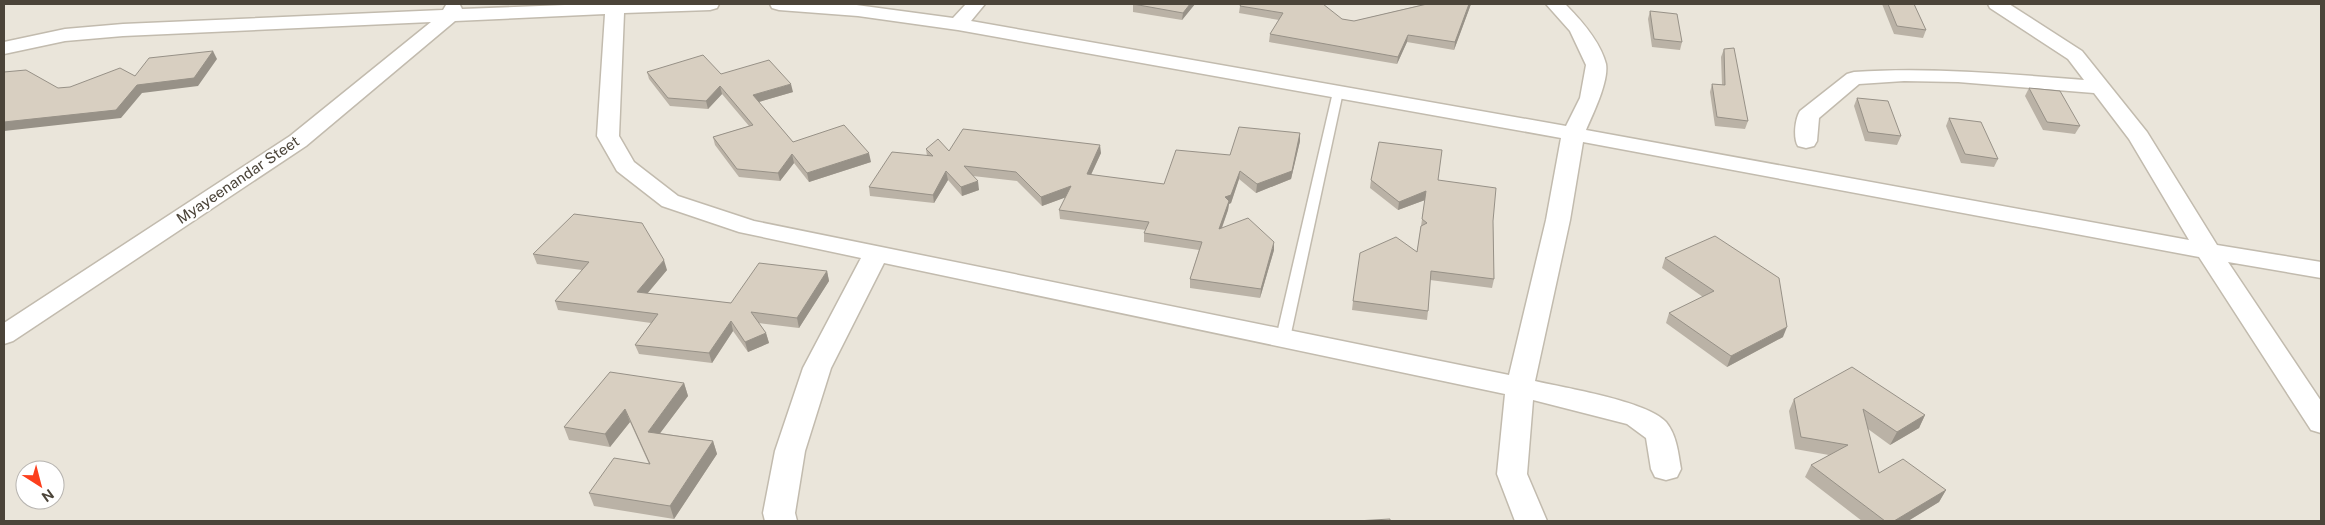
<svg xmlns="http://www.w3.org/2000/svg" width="2325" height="525" font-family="'Public Sans',sans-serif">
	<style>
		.residential { fill: #eae5da; fill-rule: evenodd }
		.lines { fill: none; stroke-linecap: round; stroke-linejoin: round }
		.lane-casing { stroke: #c2bbae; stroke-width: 3 }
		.street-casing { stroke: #c2bbae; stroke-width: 3 }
		.lane { fill: #fff; fill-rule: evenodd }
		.street { fill: #fff; fill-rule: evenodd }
		.wall { fill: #bab2a6 }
		.shaded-wall { fill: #979187 }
		.building { fill: #d8cfc1; stroke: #979187 }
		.labels { text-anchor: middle; stroke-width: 4; stroke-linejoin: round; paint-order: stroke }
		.street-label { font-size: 15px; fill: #4b4439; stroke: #fff }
	</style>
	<rect width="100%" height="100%" fill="#f6f3ec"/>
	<path class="residential" d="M4 4H2321V521H4ZM25 470H55V500H25Z"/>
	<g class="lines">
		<defs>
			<path id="lane" d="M1338 89 1343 92 1290 338 1283 342 1276 338 1333 92Z"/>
			<path id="street" d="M452 4 460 5 462 9 590 4H719L717 8 710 10 624 13 619 136 634 162 678 196 754 221 1509 375 1546 220 1561 138 958 30 858 16 779 10 772 8 770 4H849L953 18 966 4H985L971 21 1566 126 1580 98 1586 65 1570 31 1546 4H1565C1581 20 1600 41 1606 64 1609 81 1593 114 1586 130L2189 240 2129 139 2094 93 1958 82 1904 81 1859 84 1819 118 1817 141 1814 146 1806 148 1798 146C1793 138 1795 119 1800 111L1847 74 1854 72C1931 67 2007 74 2084 80L2068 59 1990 8 1988 4H2009L2082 51 2147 132 2217 245 2321 262V278L2228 262 2321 401V433L2311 430 2199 257 1583 142 1570 220 1535 381C1565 388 1647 401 1666 422 1677 436 1678 452 1681 469L1677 477 1666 480 1655 477 1651 469 1646 438 1627 424 1533 400 1527 474 1547 521H1515L1497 474 1505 394 884 263 831 368 805 451 795 513 797 521H765L763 513 775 451 803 368 861 258 739 232 662 206 617 171 597 136 605 14 455 21 306 146 13 341 4 344V323L290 136 431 22 123 36 65 41 4 54V42L65 29 123 24 443 10 446 5Z"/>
		</defs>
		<use href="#lane" class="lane-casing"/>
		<use href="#street" class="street-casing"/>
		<use href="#lane" class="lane"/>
		<use href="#street" class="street"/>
	</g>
	<path class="wall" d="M1133 4H1195L1182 20 1133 12Z
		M1419 4H1471L1454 50 1407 42 1397 64 1269 42 1270 34 1279 20 1239 13 1240 6 1354 21 1421 5Z
		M1882 4H1914L1926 30 1923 38 1894 34Z
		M1650 11 1682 42 1680 50 1652 47 1648 19Z
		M1724 49 1748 121 1745 129 1715 126 1710 92 1712 84 1722 85 1721 57Z
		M647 72 721 74 793 92 759 102 793 142 871 162 809 182 794 163 780 181 739 177 715 145 713 137 749 126 722 94 708 109 670 106 649 79Z
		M2029 88 2080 126 2075 134 2043 130 2025 96Z
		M1857 98 1901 136 1897 145 1865 141 1854 106Z
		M1949 118 1998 159 1994 167 1961 163 1946 126Z
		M1300 133V141L1291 179 1256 193 1239 179 1231 203 1229 204 1228 210 1222 228 1274 250 1260 298 1190 288V279L1199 250 1144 242V233L1146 230 1060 219 1059 210 1066 197 1042 206 1017 181 973 176 979 190 962 196 948 180 934 203 870 196 869 187 927 156 926 149 949 151 1101 153 1091 175 1164 184 1230 155Z
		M1371 180H1438L1493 221 1494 279 1492 288 1430 280 1428 311 1427 320 1352 310 1353 301 1417 252 1425 200 1398 210 1370 188Z
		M533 254 667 270 647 294 731 303 827 271 829 281 799 328 759 323 766 333 769 343 748 352 733 331 712 363 639 354 635 345 651 323 558 310 555 301 582 270 537 264Z
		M1665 258 1783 337 1727 367 1666 323 1669 313 1703 297 1662 268Z
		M684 383 688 396 660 433 713 441 717 454 674 519 594 506 589 493 649 464 630 422 610 447 569 440 564 427Z
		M1794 399 1925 415 1919 428 1890 445 1868 429 1879 473 1946 490 1939 502 1908 521H1862L1805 477 1811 465 1829 455 1795 449 1789 411Z"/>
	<path class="shaded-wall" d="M1190 4H1195L1182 20 1183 13Z
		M1469 4H1471L1454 50 1455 42Z
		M1408 35 1407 42 1397 64 1398 57Z
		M213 51 217 59 198 86 142 93 121 118 4 131V122L137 85Z
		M791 84 793 92 755 103 753 95Z
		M720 86 722 94 708 109 706 101Z
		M1300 133V141L1291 179 1256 193 1257 184Z
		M1100 145 1101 153 1087 183V174Z
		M869 153 871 162 809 182 807 173Z
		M792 154 794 163 780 181 778 173Z
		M946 171 948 180 934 203 933 195Z
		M1240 171 1239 179 1231 203 1229 204 1228 210 1218 238 1219 229 1225 197Z
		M978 181 979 190 962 196 961 187Z
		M1071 186 1072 195 1042 206 1041 197Z
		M1426 191 1425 200 1398 210 1399 202Z
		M1274 242V250L1260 298 1261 289Z
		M664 260 667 270 640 302 637 292Z
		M827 271 829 281 799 328 797 318Z
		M731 321 733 331 712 363 709 353Z
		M1787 327 1783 337 1727 367 1731 356Z
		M766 333 769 343 748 352 745 342Z
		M684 383 688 396 652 444 648 432Z
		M625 409 630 422 610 447 605 434Z
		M1925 415 1919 428 1890 445 1897 432Z
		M713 441 717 454 674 519 670 506Z
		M1946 490 1939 502 1908 521H1894Z"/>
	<path class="building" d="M1133 4H1190L1183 13Z
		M1241 4H1323L1342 19 1354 21 1427 4H1469L1455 42 1408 35 1398 57 1270 34 1283 13 1240 6Z
		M1888 4H1914L1926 30 1897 26Z
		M1650 11 1677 14 1682 42 1654 39Z
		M1734 48 1748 121 1717 117 1712 84 1725 85 1724 49Z
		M213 51 194 78 137 85 116 110 4 122V72L26 70 58 88 70 87 120 68 135 76 149 58Z
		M703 55 721 74 769 60 791 84 753 95 793 142 844 125 869 153 807 173 792 154 778 173 737 169 713 137 753 125 720 86 706 101 668 98 647 72Z
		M2029 88 2060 91 2080 126 2047 122Z
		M1857 98 1888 101 1901 136 1868 132Z
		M1949 118 1981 122 1998 159 1965 154Z
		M1239 127 1300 133 1292 171 1257 184 1240 171 1231 195 1225 197 1229 201 1219 229 1248 218 1274 242 1261 289 1190 279 1202 242 1144 233 1149 222 1059 210 1071 186 1041 197 1016 172 964 166 978 181 961 187 946 171 933 195 869 187 892 152 933 156 926 149 938 139 949 151 963 129 1100 145 1087 174 1164 184 1176 150 1230 155Z
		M1379 142 1442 150 1438 180 1496 188 1493 221 1494 279 1431 271 1428 311 1353 301 1360 253 1396 237 1417 252 1421 226 1427 223 1422 219 1426 191 1399 202 1371 180Z
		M574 214 642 223 664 260 637 292 731 303 759 263 827 271 797 318 751 312 766 333 745 342 731 321 709 353 635 345 658 314 555 301 589 262 533 254Z
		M1715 236 1779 278 1787 327 1731 356 1669 313 1714 291 1665 258Z
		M1852 367 1925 415 1897 432 1863 409 1879 473 1903 459 1946 490 1894 521H1885L1811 465 1848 445 1801 437 1794 399Z
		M610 372 684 383 648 432 713 441 670 506 589 493 614 458 650 464 625 409 605 434 564 427Z
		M1390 519V521H1356Z"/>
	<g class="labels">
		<g class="street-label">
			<text transform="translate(238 180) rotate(-34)" y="5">Myayeenandar Steet</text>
		</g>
	</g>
	<rect width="2325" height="525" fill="none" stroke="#4b4439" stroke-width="10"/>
	<g transform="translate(40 485) rotate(144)"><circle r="24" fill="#ffffff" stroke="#b7b4b0"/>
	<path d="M0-4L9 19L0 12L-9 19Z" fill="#fc3f1d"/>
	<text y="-8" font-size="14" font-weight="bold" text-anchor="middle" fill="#4b4439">N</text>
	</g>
</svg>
